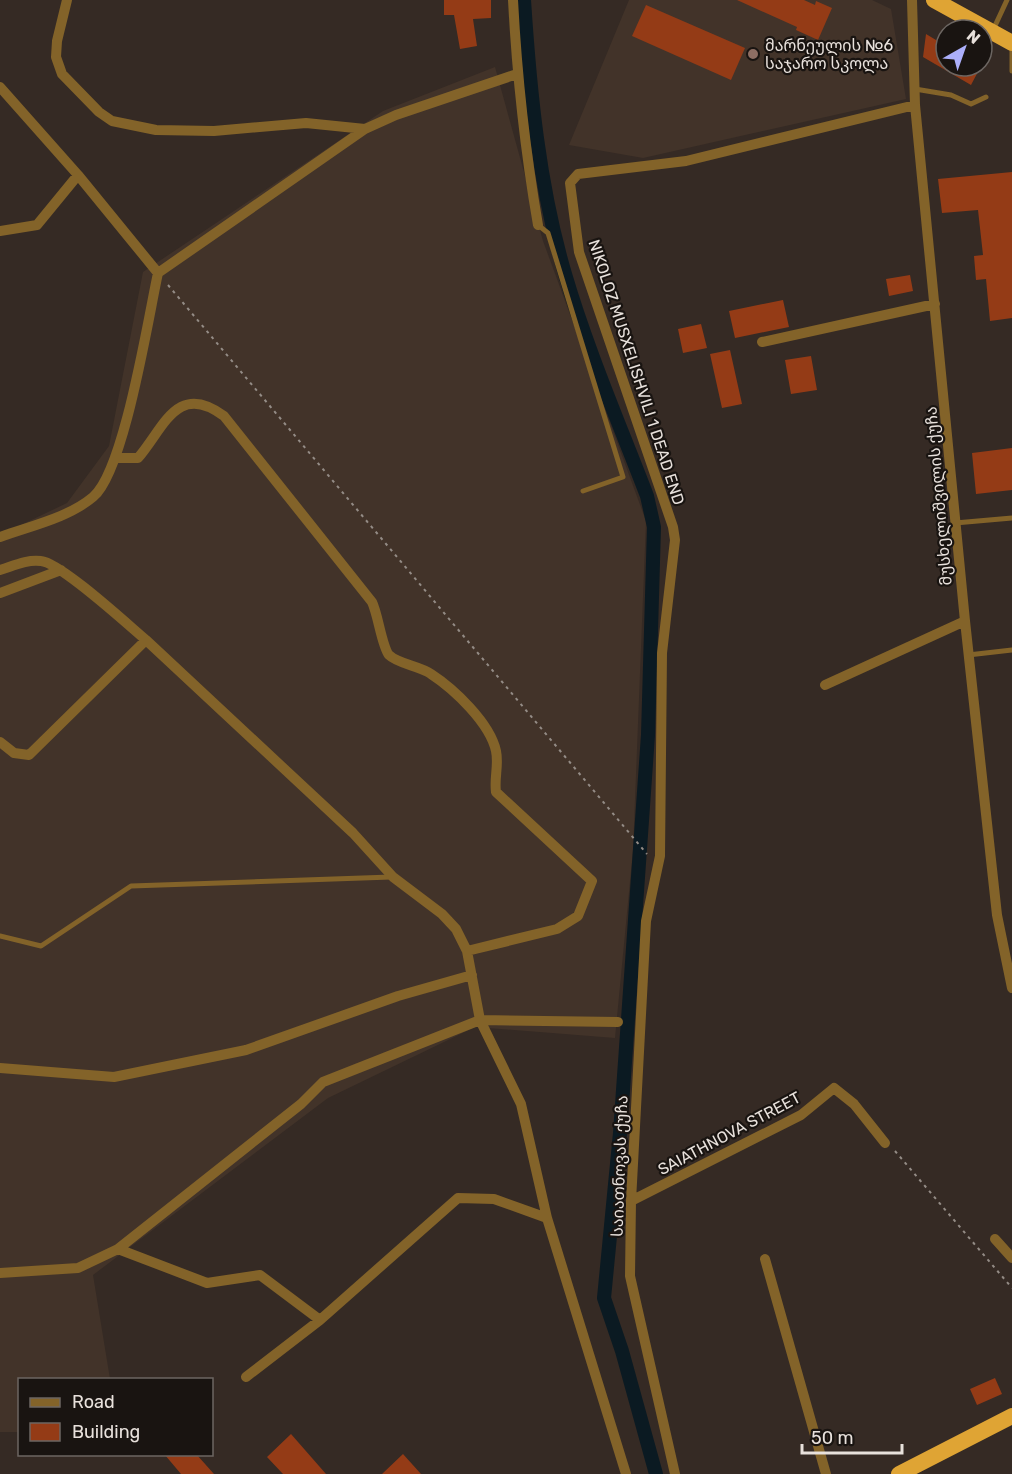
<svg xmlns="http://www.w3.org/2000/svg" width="1012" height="1474" font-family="Rubik,'Noto Sans Georgian',sans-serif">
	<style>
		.built { fill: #423329 }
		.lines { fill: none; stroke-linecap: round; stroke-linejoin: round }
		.canal { stroke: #0b1a22; stroke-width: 14 }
		.building { fill: #943b16 }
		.path { stroke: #948c86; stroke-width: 2; stroke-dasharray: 3 4.5; stroke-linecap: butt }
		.service { stroke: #836329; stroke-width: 5 }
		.minor { stroke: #836329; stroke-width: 10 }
		.trunk { stroke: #dfa434; stroke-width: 16 }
		.education-dot { fill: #8d6e63; stroke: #191411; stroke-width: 2 }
		.labels { text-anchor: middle; stroke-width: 4.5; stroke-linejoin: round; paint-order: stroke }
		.poi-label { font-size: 16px; fill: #e8e1dc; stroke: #191411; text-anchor: start }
		.street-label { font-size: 16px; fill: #e8e1dc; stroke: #191411 }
	</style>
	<rect width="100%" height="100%" fill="#352a24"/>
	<path class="built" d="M629 0H872L891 9 906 99 643 158 569 145Z
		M495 67 543 241 646 521 633 850 615 1038 475 1027 328 1098 93 1275 110 1379 20 1380 19 1432H0V535L67 503 109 446 143 272 383 111Z"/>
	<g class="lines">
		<path class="canal" d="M524 0C530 92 539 186 565 274 587 349 619 423 647 496L654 527 648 735 620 1133 604 1298 622 1351 656 1474"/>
	</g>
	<path class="building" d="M444 0H491V18L473 19 477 46 460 49 454 15H444Z
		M737 0H804L815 5 816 1 832 8 818 40 796 30 797 27Z
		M646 5 745 48 731 80 632 36Z
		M926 34 946 46V66H981L971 85 923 57Z
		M1012 172V318L990 321 986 279 976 280 974 256 983 255 978 210 942 213 938 179Z
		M910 275 913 291 889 296 886 279Z
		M783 300 789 327 735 338 729 311Z
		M701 324 707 348 683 353 678 329Z
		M730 350 742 404 722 408 710 354Z
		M811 356 817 390 791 394 785 360Z
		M1012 448V490L976 494 972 453Z
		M995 1378 1002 1394 977 1405 970 1389Z
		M291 1434 326 1474H283L267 1457Z
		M403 1454 421 1474H382Z
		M165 1455H197L214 1474H181Z"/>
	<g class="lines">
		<path class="path" d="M168 285 647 854
			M895 1151 1012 1288"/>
		<path class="service" d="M994 28 1007 0
			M1012 44V71
			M915 89 951 95 971 104 986 97
			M538 225 548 233 623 477 583 491
			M955 523 1012 518
			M968 655 1012 650
			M0 936 41 946 131 886 391 877"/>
		<path class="minor" d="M67 0 57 41 56 57 62 74 99 112 112 121 156 130 214 131 306 123 365 129
			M513 0C517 76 525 150 538 225
			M912 0 915 105 965 621 997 915 1012 988
			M0 87 78 175 158 273
			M0 231 37 225 78 175
			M762 342 935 304
			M117 458H138C164 428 177 381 224 416L372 602C378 614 382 647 389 655 398 664 420 666 431 674 454 689 490 723 496 751 499 765 494 778 496 792L592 881 578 916 557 929 467 951
			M0 537C30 526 68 518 93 497 124 472 148 319 158 273L365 129 396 115 517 74
			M0 570C13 566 27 559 41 561 61 563 127 624 146 640
			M0 593 61 570
			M825 685 965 621
			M0 742 14 753 29 755 146 640 353 833 393 877 442 914 456 929 467 951 480 1020 521 1104 547 1218 626 1474
			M0 1068 114 1077 246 1050 398 996 472 975
			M631 1201 801 1115 834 1088 854 1104 885 1143
			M995 1239 1012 1258
			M118 1249 207 1283 260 1275 320 1320
			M765 1259 826 1474
			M0 1273 78 1268 118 1249 301 1104 323 1082 480 1020 618 1022
			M246 1377 320 1320 458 1198 494 1199 547 1218
			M675 1474 630 1276 631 1201 646 921 660 856 662 653 675 540 673 527 579 252 570 183 578 174 686 161 915 105"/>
		<path class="trunk" d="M934 0 1012 43
			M899 1474 1012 1416"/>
	</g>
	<circle class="education-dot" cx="753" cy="54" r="6"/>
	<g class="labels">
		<g class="poi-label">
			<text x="765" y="51">მარნეულის №6<tspan x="765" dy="18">საჯარო სკოლა</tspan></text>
		</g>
		<g class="street-label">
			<text transform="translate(637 372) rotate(72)" y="6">NIKOLOZ MUSXELISHVILI 1 DEAD END</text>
			<text transform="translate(938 496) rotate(-95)" y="6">მუსხელიშვილის ქუჩა</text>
			<text transform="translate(729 1133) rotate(-28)" y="6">SAIATHNOVA STREET</text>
			<text transform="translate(619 1166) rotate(-88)" y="6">საიათნოვას ქუჩა</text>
		</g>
	</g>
	<rect x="18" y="1378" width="195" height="78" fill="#191411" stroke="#6c6662" stroke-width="1.5"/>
	<rect x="30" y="1398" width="30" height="9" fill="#836329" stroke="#6c6662" stroke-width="1.5"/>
	<text x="72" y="1408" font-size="18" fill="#e8e1dc">Road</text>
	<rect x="30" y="1423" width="30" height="18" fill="#943b16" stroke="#6c6662" stroke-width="1.5"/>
	<text x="72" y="1438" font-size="18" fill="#e8e1dc">Building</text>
	<g transform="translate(964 48) rotate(40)"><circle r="28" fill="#191411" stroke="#6c6662" stroke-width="1.5"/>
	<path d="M0-4.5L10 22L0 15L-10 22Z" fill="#acaffb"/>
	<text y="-9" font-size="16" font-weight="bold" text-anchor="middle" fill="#e8e1dc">N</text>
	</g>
	<path d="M802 1444v9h100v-9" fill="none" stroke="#e8e1dc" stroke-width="3"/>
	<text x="811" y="1444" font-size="18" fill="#e8e1dc" stroke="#191411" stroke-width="4.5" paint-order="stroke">50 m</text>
</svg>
